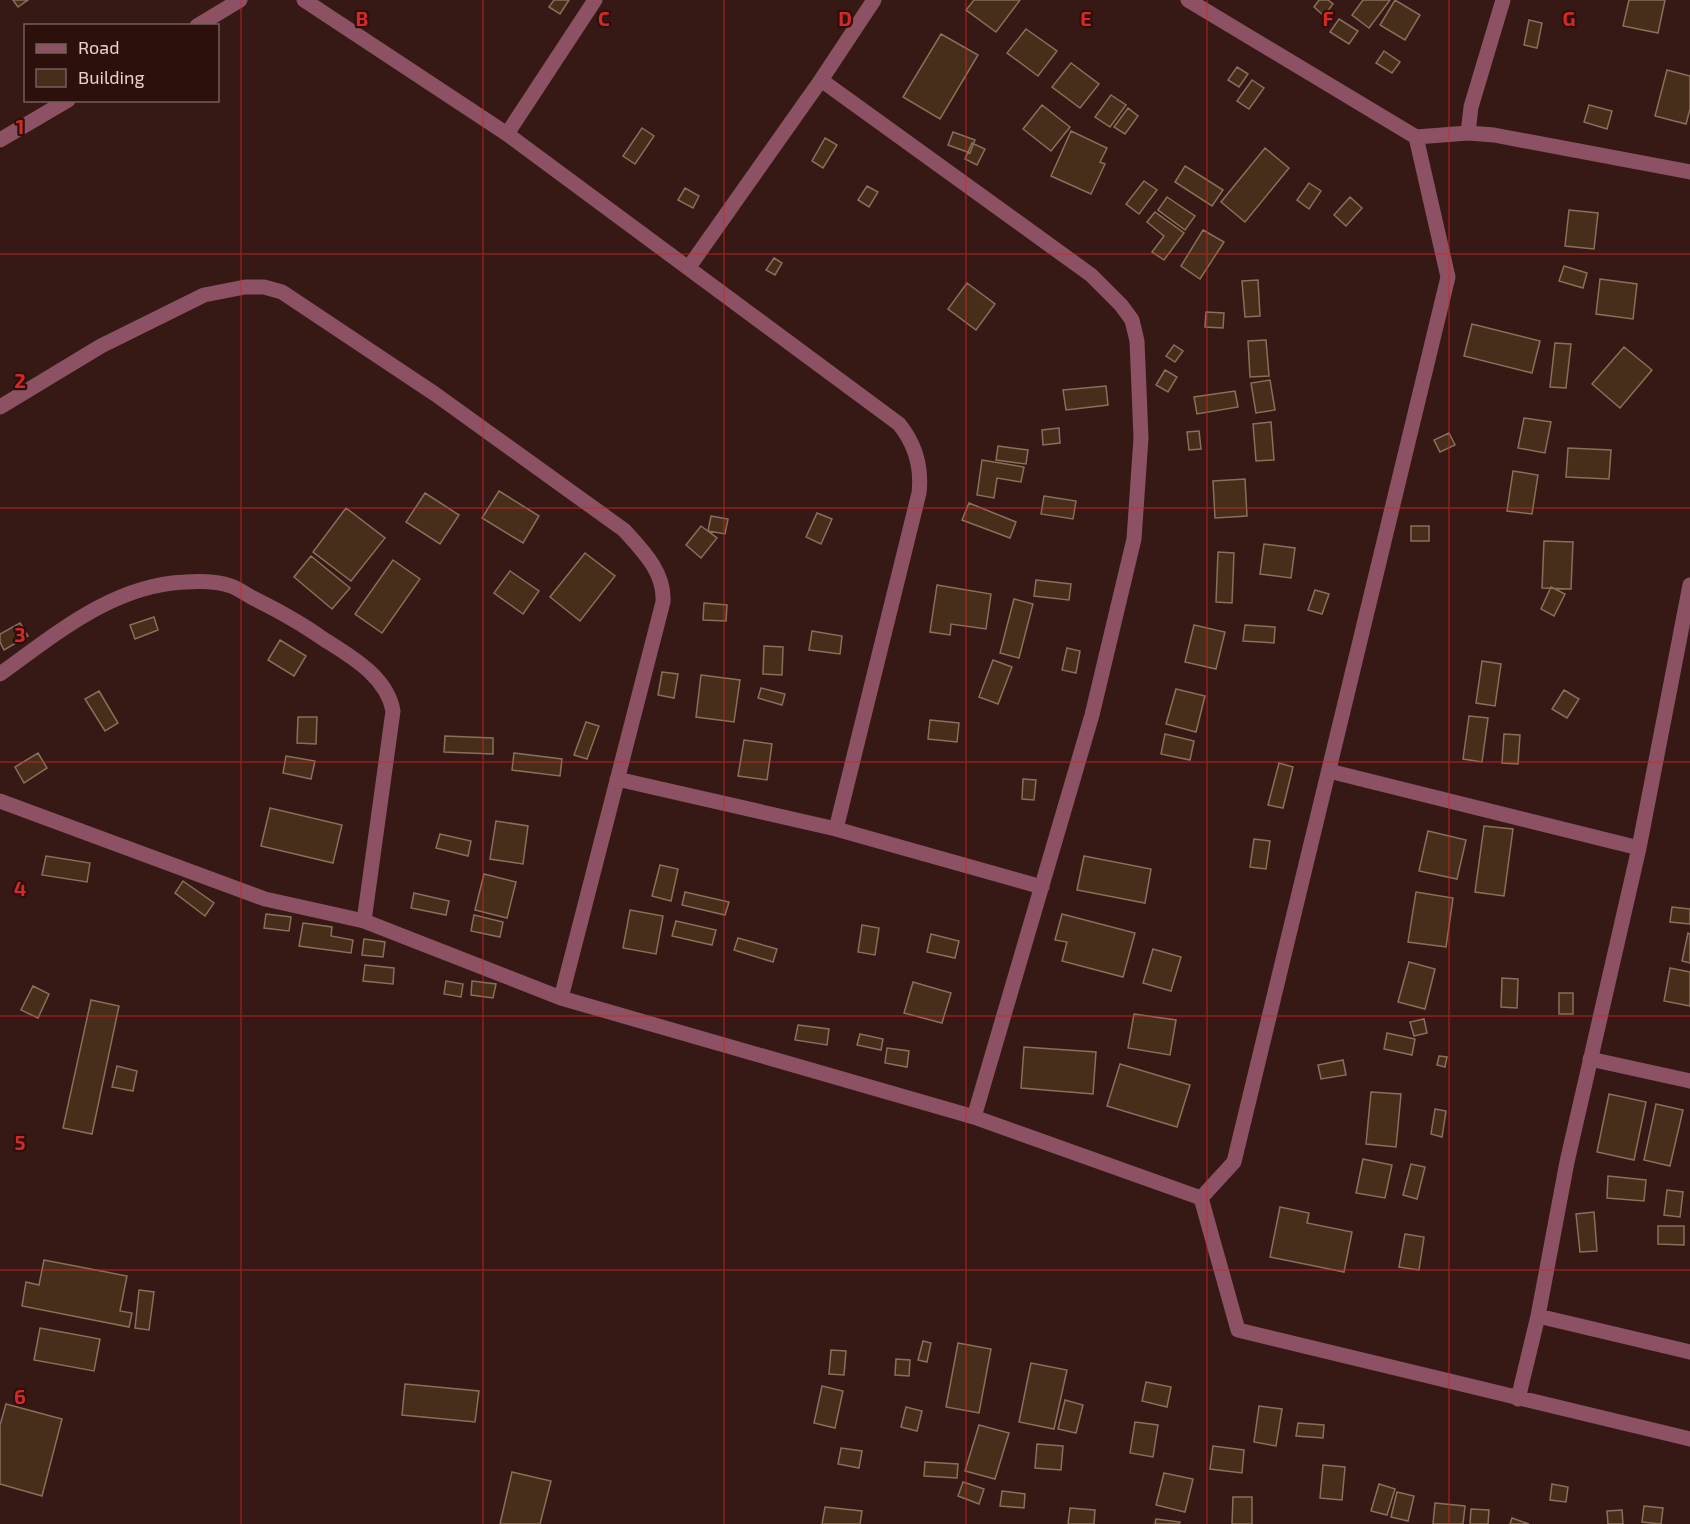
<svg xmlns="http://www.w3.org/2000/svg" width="1690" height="1524" font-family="'Exo 2',sans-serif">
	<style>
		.building { fill: #472e1b; stroke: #8b6e5a; stroke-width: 1.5 }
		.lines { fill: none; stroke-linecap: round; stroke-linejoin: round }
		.minor { stroke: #8c5162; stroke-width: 15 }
		.grid { fill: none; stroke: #d62828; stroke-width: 1.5; stroke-opacity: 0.55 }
		.grid-label { font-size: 20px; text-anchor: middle; font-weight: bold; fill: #d62828; stroke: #2c100c; stroke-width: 4.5; stroke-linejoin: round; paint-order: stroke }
	</style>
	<rect width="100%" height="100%" fill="#361915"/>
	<path class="building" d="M13 0H28L18 7Z
		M554 0H569L560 14 549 7Z
		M974 0H1020L996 32 966 10Z
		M1319 0H1328L1333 4 1324 16 1314 7Z
		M1363 0H1390L1369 28 1352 15Z
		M1395 0 1420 15 1405 40 1380 25Z
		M1629 0H1665L1658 33 1623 26Z
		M1339 19 1358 31 1349 44 1330 32Z
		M1529 20 1542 23 1537 48 1524 45Z
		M1026 29 1057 51 1038 76 1007 53Z
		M941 34 978 55 940 119 903 97Z
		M1384 51 1400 62 1392 73 1376 63Z
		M1071 63 1099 84 1080 108 1052 87Z
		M1237 67 1248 74 1239 87 1228 80Z
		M1667 70 1690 76V109L1686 124 1655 116Z
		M1252 80 1264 88 1249 109 1237 101Z
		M1111 95 1126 105 1110 127 1095 117Z
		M1042 105 1070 127 1051 151 1023 129Z
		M1589 105 1612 111 1607 129 1584 122Z
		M1128 108 1138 116 1125 134 1114 127Z
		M642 128 654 136 635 164 623 156Z
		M1071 131 1107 148 1100 162 1105 164 1091 194 1051 176Z
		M953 132 975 140 970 153 948 145Z
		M825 138 837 145 823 168 812 161Z
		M972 143 985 149 977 165 965 159Z
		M1265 148 1289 168 1245 222 1221 202Z
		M1185 166 1223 190 1212 206 1175 182Z
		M1144 181 1157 190 1139 214 1126 204Z
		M1309 183 1321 191 1309 209 1297 200Z
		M867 186 878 192 869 207 858 200Z
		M685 188 699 196 693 208 678 200Z
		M1167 197 1195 216 1185 230 1158 210Z
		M1350 197 1362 208 1346 226 1334 215Z
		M1569 210 1598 213 1594 249 1565 246Z
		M1155 212 1184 233 1164 260 1152 252 1164 236 1147 222Z
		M1203 230 1224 242 1200 279 1181 266Z
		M774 258 782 263 775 275 766 270Z
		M1564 266 1587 273 1583 288 1559 281Z
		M1600 279 1637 284 1633 319 1596 314Z
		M1258 280 1260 316 1245 317 1242 281Z
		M967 283 995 304 976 330 948 309Z
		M1206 312 1224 313 1223 328 1205 327Z
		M1472 324 1540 341 1532 373 1464 356Z
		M1266 340 1269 376 1250 377 1248 341Z
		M1555 343 1571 344 1566 388 1550 387Z
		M1174 345 1183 351 1175 362 1166 356Z
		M1624 347 1652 370 1620 408 1592 384Z
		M1165 370 1177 377 1168 392 1156 385Z
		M1270 380 1275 410 1256 413 1251 383Z
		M1106 386 1108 405 1066 410 1063 390Z
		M1235 391 1238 407 1197 414 1194 397Z
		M1524 418 1551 422 1545 453 1518 448Z
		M1271 422 1274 460 1256 461 1253 424Z
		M1059 428 1060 443 1043 445 1042 430Z
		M1199 431 1201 449 1189 450 1187 432Z
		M1449 433 1455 445 1440 452 1434 440Z
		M998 446 1028 450 1026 464 996 460Z
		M1568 448 1611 450 1609 479 1566 477Z
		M982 460 1024 467 1021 482 997 478 994 498 977 495Z
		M1513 471 1538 475 1532 514 1507 511Z
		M1245 479 1247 516 1215 518 1213 481Z
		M499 491 539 516 523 543 482 518Z
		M425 493 459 515 440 544 406 522Z
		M1044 496 1076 501 1073 519 1041 514Z
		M969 503 1016 522 1010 538 962 520Z
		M346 508 385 538 351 581 313 552Z
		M817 513 832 519 821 544 806 537Z
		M711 516 728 519 725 534 708 531Z
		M701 526 717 538 701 558 686 545Z
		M1411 526H1429V541H1411Z
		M1544 541 1573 542 1571 589 1542 588Z
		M1264 544 1295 548 1291 578 1260 574Z
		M1218 552 1234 553 1232 603 1216 602Z
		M585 553 615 576 580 621 550 597Z
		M311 556 350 588 332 609 294 577Z
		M393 560 420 579 382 633 355 614Z
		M510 571 539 591 523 614 494 593Z
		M1036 580 1071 584 1069 600 1034 596Z
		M937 585 991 594 986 629 951 624 950 635 930 632Z
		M1551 587 1565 594 1554 616 1541 609Z
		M1315 590 1329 594 1322 614 1308 610Z
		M1014 599 1033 604 1019 658 1000 653Z
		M704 603 727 605 726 621 703 620Z
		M154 617 158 630 135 639 130 625Z
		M20 623 28 636 4 650 0 642V634Z
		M1194 625 1225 632 1216 669 1185 662Z
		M1245 625 1275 627 1274 643 1243 641Z
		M812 631 842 636 840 654 809 650Z
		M280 640 306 656 294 676 268 660Z
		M764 646 783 647 782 675 763 674Z
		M1067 648 1080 651 1076 673 1062 670Z
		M993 660 1012 667 998 704 979 697Z
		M1482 661 1501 664 1495 706 1476 703Z
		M662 672 678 674 674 698 658 695Z
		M701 675 740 680 734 722 696 717Z
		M761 688 785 694 782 705 758 698Z
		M1176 689 1205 696 1196 732 1166 724Z
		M1564 690 1579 699 1567 718 1552 709Z
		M99 691 118 723 105 731 85 699Z
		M1469 716 1488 718 1482 762 1463 759Z
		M298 717H317L316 744 297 743Z
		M930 720 959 723 957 742 928 739Z
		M586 722 599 726 587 759 574 755Z
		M1165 734 1194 741 1190 760 1161 754Z
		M1504 734 1520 735 1518 764 1502 763Z
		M445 736 493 738V754L444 752Z
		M744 740 772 744 767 780 738 776Z
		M38 753 47 768 24 783 15 767Z
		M514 753 562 759 560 776 512 770Z
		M286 756 315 761 311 779 283 773Z
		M1279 763 1293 767 1283 808 1268 805Z
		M1023 779 1036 780 1034 800 1022 799Z
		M270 808 342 825 333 863 261 846Z
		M496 821 528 826 523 864 490 859Z
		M1484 826 1513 829 1504 896 1475 892Z
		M1428 831 1466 840 1457 879 1419 871Z
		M440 834 471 841 468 856 436 848Z
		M1254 839 1270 841 1266 869 1250 867Z
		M46 856 90 863 87 882 42 875Z
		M1084 856 1151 869 1145 903 1077 890Z
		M660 865 678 869 671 901 652 896Z
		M484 874 516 882 507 918 475 910Z
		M183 881 214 903 205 916 175 893Z
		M685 892 729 902 725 915 682 905Z
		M1416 892 1453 898 1446 947 1408 942Z
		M414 893 449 901 446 915 411 908Z
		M1672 907 1690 909V924L1670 922Z
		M630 910 663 916 656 954 623 948Z
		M266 914 291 917 289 931 264 928Z
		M1062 914 1135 933 1123 977 1062 961 1067 942 1055 940Z
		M474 915 503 922 500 937 471 931Z
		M676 921 716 930 712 945 672 936Z
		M303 923 332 927 331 936 353 940 351 953 299 946Z
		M862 925 879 928 875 955 858 952Z
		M1688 933 1690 934V963L1682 961Z
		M931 934 959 941 955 958 927 952Z
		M738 938 777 949 773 962 734 950Z
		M364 939 385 942 383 957 362 955Z
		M1153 949 1181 957 1171 991 1143 983Z
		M1409 962 1435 969 1425 1009 1398 1002Z
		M365 965 394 968 393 984 363 981Z
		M1670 968 1690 972V1006L1664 1001Z
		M1502 978 1518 979 1517 1008 1501 1007Z
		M446 981 463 984 461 997 444 994Z
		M472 981 496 984 493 998 471 995Z
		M913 982 951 993 942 1023 904 1013Z
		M33 986 49 994 38 1018 21 1010Z
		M1559 993H1573V1014H1559Z
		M91 1000 119 1006 92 1134 63 1128Z
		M1134 1014 1176 1020 1170 1055 1128 1048Z
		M1424 1019 1427 1033 1414 1036 1410 1022Z
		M798 1025 829 1029 827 1045 795 1040Z
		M1387 1033 1415 1039 1412 1055 1384 1049Z
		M860 1034 883 1039 881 1050 857 1045Z
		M1024 1047 1096 1052 1093 1094 1021 1088Z
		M887 1048 909 1051 907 1067 885 1063Z
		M1439 1056 1447 1057 1445 1067 1437 1065Z
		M1343 1060 1346 1075 1321 1079 1318 1065Z
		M1120 1064 1190 1085 1177 1127 1107 1106Z
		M117 1066 137 1071 133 1091 112 1087Z
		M1371 1092 1401 1094 1396 1147 1366 1144Z
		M1609 1094 1646 1102 1634 1160 1597 1152Z
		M1656 1104 1683 1110 1670 1166 1644 1160Z
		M1435 1109 1446 1111 1442 1137 1431 1134Z
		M1363 1159 1392 1165 1385 1198 1356 1193Z
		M1411 1164 1425 1167 1417 1199 1403 1195Z
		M1608 1176 1646 1180 1644 1201 1607 1198Z
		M1667 1190 1683 1192 1680 1217 1664 1215Z
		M1280 1207 1309 1213 1307 1223 1352 1232 1344 1272 1270 1257Z
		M1594 1212 1597 1251 1580 1252 1576 1214Z
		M1658 1226H1684V1245L1658 1244Z
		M1405 1234 1424 1237 1419 1270 1399 1267Z
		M44 1260 127 1276 120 1311 132 1313 129 1327 22 1306 26 1282 39 1285Z
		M139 1290 154 1292 149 1330 135 1328Z
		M40 1328 100 1339 94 1371 34 1360Z
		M923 1341 931 1343 927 1362 918 1360Z
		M958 1343 991 1349 979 1413 946 1407Z
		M831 1350 846 1351 844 1375 829 1374Z
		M896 1359 910 1360 909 1376 895 1375Z
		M1031 1363 1067 1370 1054 1429 1019 1422Z
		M1146 1382 1171 1387 1167 1407 1142 1401Z
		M405 1384 479 1391 475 1422 402 1415Z
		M822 1386 843 1391 835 1428 814 1423Z
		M1065 1400 1083 1405 1076 1433 1058 1429Z
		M6 1404 62 1419 42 1496 0 1484V1425Z
		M1259 1406 1282 1409 1276 1446 1254 1442Z
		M906 1407 922 1411 917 1431 901 1427Z
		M1135 1422 1158 1425 1153 1457 1130 1453Z
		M1298 1423 1324 1425 1323 1438 1296 1436Z
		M979 1425 1009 1433 995 1479 965 1471Z
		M1037 1444 1063 1446 1061 1470 1035 1468Z
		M1213 1446 1244 1450 1242 1473 1210 1469Z
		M841 1448 862 1451 859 1468 838 1464Z
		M925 1462 958 1464 957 1478 924 1476Z
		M1323 1465 1345 1467 1342 1500 1320 1498Z
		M512 1472 551 1481 540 1524H500Z
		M1164 1473 1193 1479 1185 1512 1156 1505Z
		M963 1482 984 1489 979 1504 958 1496Z
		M1379 1484 1395 1489 1387 1515 1371 1511Z
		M1552 1484 1568 1487 1566 1502 1550 1500Z
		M1002 1491 1025 1494 1024 1508 1000 1506Z
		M1397 1492 1414 1496 1408 1521 1391 1517Z
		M1233 1497H1252V1524H1232Z
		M1435 1503 1465 1506 1463 1524H1433Z
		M1644 1506 1663 1508 1661 1524 1642 1522Z
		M825 1507 862 1511 860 1524H822Z
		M1070 1508 1095 1510 1094 1524H1068Z
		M1471 1509 1489 1510 1488 1524H1470Z
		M1622 1510 1623 1524H1608L1607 1511Z
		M1512 1518 1529 1524H1510Z
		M1156 1519 1180 1522 1179 1524H1155Z"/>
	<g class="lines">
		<path class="minor" d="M304 0 507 134 899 424C916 445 922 467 919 493L836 829
			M1188 0 1416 137 1448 277 1234 1162 1201 1198
			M197 26 240 0
			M821 80 1091 275 1121 305 1132 320 1137 341 1141 438 1134 539 1092 715 974 1117
			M1468 133 1471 107 1503 0
			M507 134 595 0
			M1416 137 1468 133 1494 135 1690 172
			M0 140 68 100
			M689 267 821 80 874 0
			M0 407 101 346 204 295 245 287H264L282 292 435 394 624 530C642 550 665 572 663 602L561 998
			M0 674C56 634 113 585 185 582 200 581 217 581 231 586 239 589 247 595 255 599 279 611 301 623 322 638 350 656 387 676 393 711L364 921
			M1329 771 1639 848
			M617 779 836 829 1042 887
			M0 801 265 899 364 921 561 998 974 1117 1201 1198 1238 1330 1690 1439
			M1590 1059 1690 1081
			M1538 1316 1690 1352
			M1518 1399 1538 1316 1567 1162 1639 848 1690 585"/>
	</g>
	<path class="grid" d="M241 0V1524M483 0V1524M724 0V1524M966 0V1524M1207 0V1524M1449 0V1524M0 254H1690M0 508H1690M0 762H1690M0 1016H1690M0 1270H1690"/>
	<g class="grid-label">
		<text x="362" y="26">B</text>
		<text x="604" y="26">C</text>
		<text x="845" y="26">D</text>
		<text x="1086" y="26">E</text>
		<text x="1328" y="26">F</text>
		<text x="1569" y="26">G</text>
		<text x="20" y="134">1</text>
		<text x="20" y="388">2</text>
		<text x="20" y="642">3</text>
		<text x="20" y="896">4</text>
		<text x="20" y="1150">5</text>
		<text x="20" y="1404">6</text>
	</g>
	<rect x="24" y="24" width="195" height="78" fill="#2c100c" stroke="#775e5a" stroke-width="1.5"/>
	<rect x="36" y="44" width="30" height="9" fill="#8c5162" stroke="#775e5a" stroke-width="1.5"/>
	<text x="78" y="54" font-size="18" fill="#e7d2cf">Road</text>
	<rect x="36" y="69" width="30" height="18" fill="#472e1b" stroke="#775e5a" stroke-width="1.5"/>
	<text x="78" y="84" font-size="18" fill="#e7d2cf">Building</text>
</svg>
